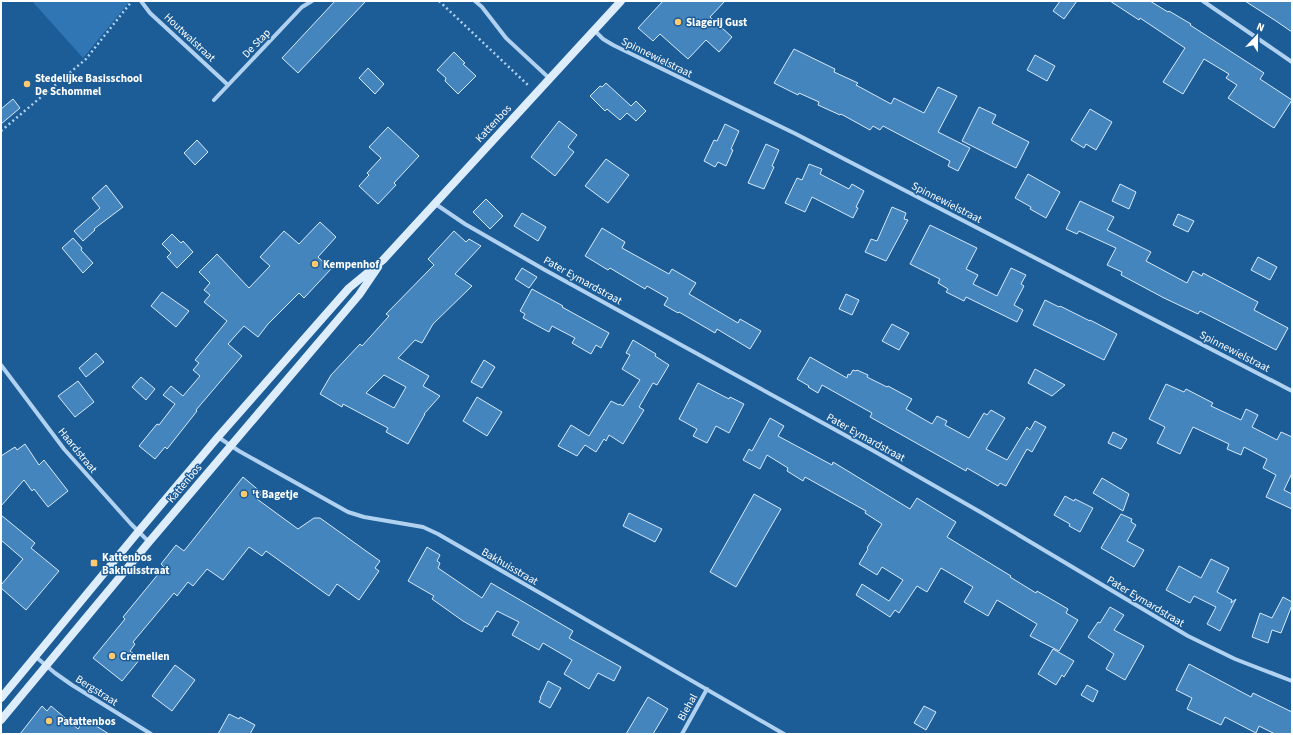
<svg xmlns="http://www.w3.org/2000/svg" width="1293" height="735" font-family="'Source Sans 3',sans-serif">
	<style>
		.grass { fill: #3076b4 }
		.building { fill: #4585bd; stroke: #d7eafb; fill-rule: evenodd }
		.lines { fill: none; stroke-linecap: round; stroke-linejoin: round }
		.path { stroke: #b0d2f0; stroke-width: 2.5; stroke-dasharray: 2 3; stroke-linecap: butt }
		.minor { stroke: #b0d2f0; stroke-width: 4 }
		.secondary { stroke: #deedfb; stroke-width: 8 }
		.poi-dot { fill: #ffc96f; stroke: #1c5c97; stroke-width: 1.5 }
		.labels { text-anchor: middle; stroke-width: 3; stroke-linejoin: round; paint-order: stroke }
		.poi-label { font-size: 11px; font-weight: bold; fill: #fff; stroke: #1c5c97; text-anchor: start }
		.street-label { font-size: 11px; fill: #fff; stroke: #1c5c97 }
	</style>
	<rect width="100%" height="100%" fill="#1c5c97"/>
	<path class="grass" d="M32 1H130L83 58Z"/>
	<path class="building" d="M335 1H366L298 73 282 58Z
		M663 1H725L710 17 732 37 719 52 706 40 688 59 660 34 653 41 638 28Z
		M1060 1H1077L1064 19 1053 11Z
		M1110 1H1150L1168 12 1169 11 1191 24 1190 25 1264 73 1260 79 1292 100 1274 128 1228 98 1237 85 1226 78 1229 74 1204 59 1183 94 1163 82 1185 48 1140 18 1139 20Z
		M1245 1H1292V32L1276 21Z
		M794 49 835 69 834 72 858 83 856 85 891 104 894 98 924 113 938 87 957 96 938 132 970 148 958 171 948 166 950 161 883 126 880 130 873 126 870 130 841 114 840 115 818 105 819 102 799 93 798 95 774 83Z
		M454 52 465 63 463 64 476 76 458 94 445 81 446 78 437 70Z
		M1035 55 1055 66 1047 81 1027 70Z
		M368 68 384 84 375 94 359 78Z
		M606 83 631 106 636 101 646 111 636 121 627 113 620 120 607 109 605 111 590 96 600 86 602 87Z
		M13 99 20 108 1 124V109Z
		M979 107 996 115 992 123 1029 142 1016 168 962 141Z
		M1090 109 1112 122 1096 150 1086 144 1084 148 1071 140Z
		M559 121 577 135 568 147 574 152 555 176 531 157Z
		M725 124 739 131 731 149 733 150 726 166 718 162 715 167 704 161 714 140 717 141Z
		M388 127 419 156 394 183 396 185 378 204 359 186 369 175 367 173 381 158 369 147Z
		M197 140 208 152 195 165 184 153Z
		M766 144 779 150 772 166 774 167 764 189 748 183Z
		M606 159 629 175 608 203 585 186Z
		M809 164 822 169 820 174 849 189 852 184 864 191 856 207 858 208 853 218 812 197 805 212 785 203 797 178 802 180Z
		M1028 174 1060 192 1046 218 1030 209 1031 207 1015 198Z
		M1120 184 1136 192 1129 209 1112 201Z
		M106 185 123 207 94 229 95 230 83 241 74 231 100 208 92 198Z
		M486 199 503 216 490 229 473 212Z
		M1080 201 1114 217 1107 230 1151 252 1146 261 1187 283 1193 271 1202 276 1203 273 1258 302 1254 310 1288 328 1276 350 1206 314 1200 311 1198 314 1164 298 1121 275 1122 272 1107 265 1116 248 1079 231 1077 234 1066 229Z
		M892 207 906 213 904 219 908 220 886 261 865 252 871 239 877 241Z
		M522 213 546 227 538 241 514 226Z
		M1178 214 1194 221 1188 232 1173 225Z
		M320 222 336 237 318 257 331 269 304 298 299 293 268 324 258 337 244 326 228 344 242 356 196 410 197 411 167 449 165 447 155 459 139 446 157 424 159 425 175 404 163 395 171 386 183 396 200 376 193 370 199 363 195 360 227 321 204 302 210 295 204 290 210 283 199 272 217 254 249 288 270 266 260 257 284 231 299 244Z
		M930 225 977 248 966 269 978 275 973 284 997 296 1011 268 1026 275 1021 284 1024 286 1014 305 1023 310 1017 322 966 297 964 301 946 292 948 289 938 283 940 279 910 264Z
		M602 228 625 242 622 248 669 274 672 269 696 283 689 294 738 323 740 319 761 331 750 349 717 329 715 333 679 312 678 313 664 305 668 298 647 286 645 289 610 268 608 270 585 256Z
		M454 231 466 242 469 239 481 246 455 274 472 286 433 324 422 343 415 340 398 358 429 376 423 386 440 396 424 414H425L408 444 386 432 388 428 343 404 342 407 320 394 331 375 360 344 362 346 389 316 386 314 434 265 428 259ZM384 375 406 387 394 408 366 393Z
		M172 234 181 243 183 241 193 252 177 268 167 257 171 253 162 244Z
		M73 238 82 248 81 250 93 263 83 273 62 248Z
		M1258 257 1277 267 1270 280 1251 270Z
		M522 268 537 277 529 288 515 279Z
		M532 289 563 306 562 307 609 333 601 348 596 345 591 354 572 343 575 338 552 326 549 332 523 318 525 314 520 311Z
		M162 292 189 311 176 327 151 306Z
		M846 294 859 300 852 315 839 309Z
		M1045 300 1059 307 1060 306 1090 321V320L1117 334 1104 360 1033 325Z
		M892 324 909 333 899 350 882 341Z
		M633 340 656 354 655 356 669 365 657 385 653 383 639 407 644 410 623 444 609 435 606 441 604 439 596 452 585 445 577 456 558 446 571 425 589 436 611 401 619 405 620 404 623 406 640 380 622 369 630 355 626 353Z
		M96 353 104 362 86 377 79 368Z
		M810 357 847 378 848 374 850 375 853 370 856 371 857 370 868 375 867 377 887 387 888 386 912 399 906 409 932 424 937 416 947 421 945 425 969 438 984 413 987 415 991 410 1005 418 986 449 1007 460 1027 427 1030 430 1035 421 1046 427 1032 452 1027 449 1006 486 1000 483 998 486 967 468 966 471 870 417 872 413 822 385 818 393 808 387 809 386 797 379Z
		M484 360 495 367 482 388 471 382Z
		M1035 369 1065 385 1052 396 1028 383Z
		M141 377 155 389 146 400 132 387Z
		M78 381 94 402 75 417 58 396Z
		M698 383 729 399 730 397 744 404 729 433 716 426 707 443 693 436 697 429 679 419Z
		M1166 384 1184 392 1186 389 1213 403 1211 406 1241 420 1246 409 1258 415 1252 427 1277 440 1281 432 1292 437V473L1284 490 1292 494V509L1266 497 1276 475 1263 468 1267 459 1244 447 1241 455 1227 449 1229 444 1193 427 1180 454 1157 443 1165 427 1149 419Z
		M477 397 502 412 487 436 463 421Z
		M770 418 784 426 778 436 832 465 833 462 910 509 917 498 951 519 956 522 947 537 1011 576 1010 577 1036 593 1037 591 1068 609 1066 613 1078 620 1059 651 1030 636 1037 624 997 600 988 616 964 602 973 587 941 568 927 592 917 586 899 613 895 610 890 617 856 595 862 584 889 601 903 580 882 567 877 575 859 564 868 549 867 548 882 524 865 513 866 511 805 477 803 481 787 471 788 468 767 455 760 469 743 460 749 449 752 451Z
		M1113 432 1127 439 1121 449 1108 443Z
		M25 444 39 465 44 460 68 491 48 507 34 489 32 491 24 480 1 506V456L15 447 17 450Z
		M243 477 262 493 257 499 298 529 314 518H320L380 561 375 568 379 571 359 600 337 584 329 596 266 551 262 556 249 547 223 580 207 569 193 586 188 582 177 596 174 593 133 642 135 644 130 651 140 659 122 681 93 658 125 619 123 617 164 567 161 564 176 545 184 551Z
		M1102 478 1129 494 1123 511 1093 493Z
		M754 494 781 509 736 587 710 572Z
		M1065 496 1074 501 1075 499 1093 508 1080 532 1069 526 1070 524 1054 515Z
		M629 513 662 529 655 542 623 526Z
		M1121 514 1132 519 1131 522 1136 525 1127 541 1144 550 1134 567 1101 548Z
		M1 515 35 543 31 548 59 571 26 610 1 588V585L23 559 1 540Z
		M427 547 440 555 437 561 440 563 438 568 482 598 491 583 573 631 569 638 621 667 614 681 598 673 589 689 564 674 572 660 543 643 539 650 512 635 519 622 497 611 487 627 485 626 482 632 463 621 432 599 434 596 408 581Z
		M1211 559 1229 568 1217 592 1232 600 1231 603 1236 599 1220 631 1207 624 1216 607 1194 596 1190 603 1166 590 1179 566 1201 578Z
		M1283 597 1292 602V605L1281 633 1272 630 1268 643 1252 637 1260 613 1272 618Z
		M1110 607 1124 615 1114 630 1144 646 1125 680 1106 669 1114 654 1088 637 1098 622 1100 623Z
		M1053 649 1074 661 1064 677 1062 675 1056 685 1038 674Z
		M1189 664 1251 697 1253 693 1292 712V734H1275L1259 726 1256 733 1225 717 1221 725 1187 709 1192 698 1176 690Z
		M175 665 195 680 172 711 152 696Z
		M548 681 561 688 550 708 539 702 541 698H540Z
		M1087 685 1098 691 1093 702 1081 695Z
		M648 697 668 709 653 734H626Z
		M42 706 47 711 51 706 78 729 85 719 109 734H20Z
		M924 706 936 712 926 730 914 723Z
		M229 714 239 719 240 717 255 725 250 734H218Z"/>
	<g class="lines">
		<path class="path" d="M439 1 529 86
			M1 131 86 59 132 1"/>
		<path class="minor" d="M141 1 150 13 228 85
			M475 1 482 7 506 38 549 78
			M1203 1 1292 62
			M594 30 603 39 613 45 796 134 1292 391
			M214 100 302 7 312 1
			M434 203 465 224 545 270 872 450 982 513 1188 636 1235 659 1292 681
			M1 365 64 449 131 524 149 542
			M218 437 239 451 348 512 364 517 423 527 438 534 784 734
			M36 657 55 673 72 685 151 734
			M682 734 707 689"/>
		<path class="secondary" d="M1 698 138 532 218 437 349 288 383 260 621 1
			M1 720 149 542 359 295 378 267"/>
	</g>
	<g class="poi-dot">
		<circle cx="678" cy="22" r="4"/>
		<circle cx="27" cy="84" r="4"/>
		<circle cx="315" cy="264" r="4"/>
		<circle cx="244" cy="494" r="4"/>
		<rect x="90" y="559" width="8" height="8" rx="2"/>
		<circle cx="112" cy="656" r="4"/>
		<circle cx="49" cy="721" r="4"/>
	</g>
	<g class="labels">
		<g class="poi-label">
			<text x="686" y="26">Slagerij Gust</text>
			<text x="35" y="82">Stedelijke Basisschool<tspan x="35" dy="13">De Schommel</tspan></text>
			<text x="323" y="268">Kempenhof</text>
			<text x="252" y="498">'t Bagetje</text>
			<text x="102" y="561">Kattenbos<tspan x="102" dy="13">Bakhuisstraat</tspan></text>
			<text x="120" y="660">Cremelien</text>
			<text x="57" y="725">Patattenbos</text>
		</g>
		<g class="street-label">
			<text transform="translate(190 37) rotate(43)" y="4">Houtwalstraat</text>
			<text transform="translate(256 43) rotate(-46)" y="4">De Stap</text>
			<text transform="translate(657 57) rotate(26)" y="4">Spinnewielstraat</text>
			<text transform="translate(493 123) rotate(-47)" y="4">Kattenbos</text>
			<text transform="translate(947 202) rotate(27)" y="4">Spinnewielstraat</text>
			<text transform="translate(583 280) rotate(29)" y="4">Pater Eymardstraat</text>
			<text transform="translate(1235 351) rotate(27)" y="4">Spinnewielstraat</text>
			<text transform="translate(866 437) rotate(29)" y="4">Pater Eymardstraat</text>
			<text transform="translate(78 450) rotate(51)" y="4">Haardstraat</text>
			<text transform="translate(184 483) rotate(-50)" y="4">Kattenbos</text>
			<text transform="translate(510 566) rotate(30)" y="4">Bakhuisstraat</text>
			<text transform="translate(1146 601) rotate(31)" y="4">Pater Eymardstraat</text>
			<text transform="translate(97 690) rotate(32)" y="4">Bergstraat</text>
			<text transform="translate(687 707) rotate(-61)" y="4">Biehal</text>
		</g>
	</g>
	<rect width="1293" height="735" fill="none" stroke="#ffffff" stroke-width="4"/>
	<g transform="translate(1257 36) rotate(22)" stroke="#1c5c97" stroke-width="3" paint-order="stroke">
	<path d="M0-3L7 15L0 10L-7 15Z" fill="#ffffff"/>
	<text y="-6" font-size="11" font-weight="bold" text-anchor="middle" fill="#ffffff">N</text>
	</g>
</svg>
